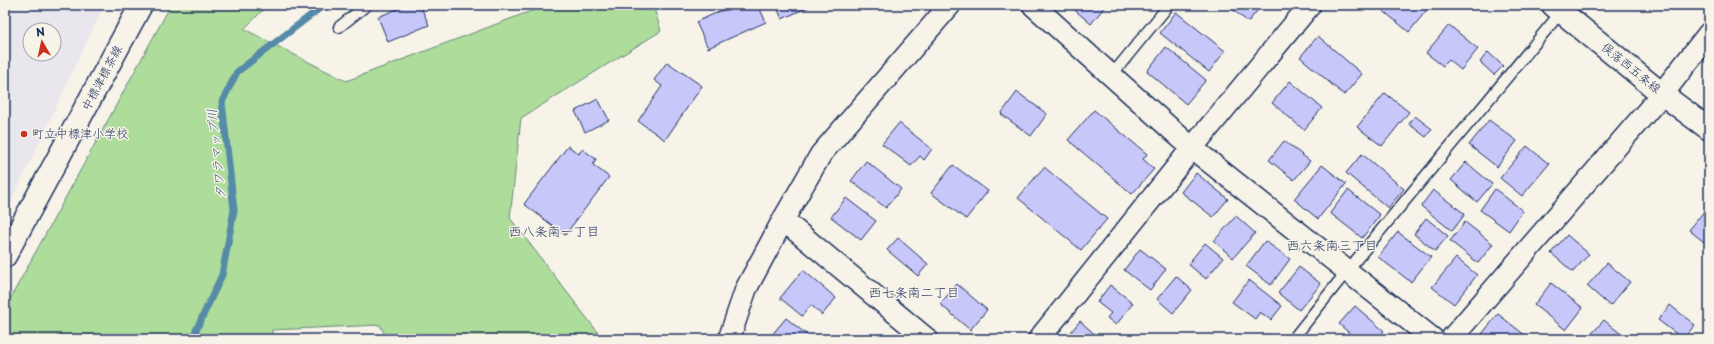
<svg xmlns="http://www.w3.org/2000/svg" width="1714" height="344" font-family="'Playpen Sans','Klee One',sans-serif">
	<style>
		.built { fill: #e9e6ed; fill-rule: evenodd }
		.green { fill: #aedc9b; stroke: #64867c }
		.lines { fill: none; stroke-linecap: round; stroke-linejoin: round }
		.stream { stroke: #558ba8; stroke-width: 7 }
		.building { fill: #c8c7fa; stroke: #1b2f5e }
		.service-casing { stroke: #1b2f5e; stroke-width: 13 }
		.minor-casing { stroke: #1b2f5e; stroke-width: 24 }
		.tertiary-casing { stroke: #1b2f5e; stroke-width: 25 }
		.secondary-casing { stroke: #1b2f5e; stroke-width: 25 }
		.primary-casing { stroke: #1b2f5e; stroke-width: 25 }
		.service { stroke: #f7f3e8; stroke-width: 10 }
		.minor { stroke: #f7f3e8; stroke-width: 21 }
		.tertiary { stroke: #f7f3e8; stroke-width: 22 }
		.secondary { stroke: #f7f3e8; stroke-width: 22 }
		.primary { stroke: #f7f3e8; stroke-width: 22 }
		.poi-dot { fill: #c8321e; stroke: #f7f3e8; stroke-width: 1.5 }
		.labels { text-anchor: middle; stroke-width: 3; stroke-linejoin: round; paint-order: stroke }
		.street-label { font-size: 12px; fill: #1b2f5e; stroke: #f7f3e8 }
		.poi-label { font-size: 12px; fill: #1b2f5e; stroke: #f7f3e8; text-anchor: start }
		.water-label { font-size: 13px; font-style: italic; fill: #33557d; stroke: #f7f3e8 }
		.neighbourhood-label { font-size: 13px; fill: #1b2f5e; stroke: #f7f3e8 }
	</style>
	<rect width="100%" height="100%" fill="#f7f3e8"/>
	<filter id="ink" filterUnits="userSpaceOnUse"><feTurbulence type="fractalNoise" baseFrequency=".025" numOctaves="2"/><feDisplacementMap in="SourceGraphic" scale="8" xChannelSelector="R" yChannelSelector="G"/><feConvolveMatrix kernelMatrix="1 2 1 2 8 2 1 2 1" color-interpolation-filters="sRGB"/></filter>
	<g filter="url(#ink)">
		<path class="built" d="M5 5H104L5 215ZM30 30H54V54H30Z"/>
		<path class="green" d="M171 5H268L244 29 346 81 547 5H653L661 31 521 118 510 218 603 339H387L380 325 272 330V339H5V308Z"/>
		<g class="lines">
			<path class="stream" d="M192 339 222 275 234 210 222 102 237 72 324 5"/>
		</g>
		<path class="building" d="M407 5H420L429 25 388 42 378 17Z
			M734 5H758L766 22 708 48 696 22Z
			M776 5H813L782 19Z
			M1069 5H1106L1091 24Z
			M1227 5H1262L1248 22Z
			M1384 5H1428L1430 6 1409 32 1381 9Z
			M1176 12 1225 51 1209 72 1160 33Z
			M1449 25 1478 49 1461 70 1449 60 1443 66 1426 53Z
			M1318 36 1362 74 1344 95 1300 57Z
			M1166 47 1206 80 1186 104 1147 71Z
			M1488 52 1503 66 1494 75 1480 62Z
			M667 62 702 86 665 140 638 121 662 86 654 80Z
			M1290 81 1322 108 1304 130 1272 103Z
			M1017 92 1047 114 1031 136 1001 114Z
			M1385 93 1409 112 1382 146 1357 127Z
			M598 99 609 120 585 132 575 111Z
			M1094 110 1147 154 1143 159 1154 169 1132 194 1068 140Z
			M1415 116 1432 129 1426 137 1409 124Z
			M1489 120 1517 141 1497 167 1469 145Z
			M899 123 932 149 924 160 920 156 911 166 882 144Z
			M1284 141 1310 161 1294 180 1269 160Z
			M568 146 579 154 582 149 596 159 593 165 609 177 565 235 524 204Z
			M1527 146 1549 164 1522 196 1500 178Z
			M1362 154 1404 189 1388 208 1346 173Z
			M866 161 901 189 886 208 851 181Z
			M1466 162 1492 184 1477 202 1451 180Z
			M953 165 988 191 966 219 931 193Z
			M1322 165 1346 184 1318 219 1294 199Z
			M1044 167 1107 219 1081 250 1018 198Z
			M1196 173 1228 199 1213 217 1181 192Z
			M1495 189 1523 211 1509 231 1480 210Z
			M1348 190 1380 215 1362 238 1330 213Z
			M1433 190 1465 214 1452 231 1421 206Z
			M846 198 876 221 861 240 831 217Z
			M1709 205V246L1689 230Z
			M1236 216 1255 233 1233 258 1214 241Z
			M1426 218 1448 236 1435 251 1414 234Z
			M1465 222 1493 244 1478 263 1450 241Z
			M1398 232 1431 257 1411 282 1378 257Z
			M1567 235 1589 254 1573 272 1551 253Z
			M898 238 928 264 918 276 887 250Z
			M1265 241 1290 259 1271 285 1246 266Z
			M1205 243 1223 258 1206 279 1188 264Z
			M1140 249 1166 269 1150 290 1124 270Z
			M1456 258 1477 275 1454 304 1432 287Z
			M1607 263 1630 282 1610 306 1587 286Z
			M1299 267 1321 284 1299 310 1278 293Z
			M803 270 836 298 822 315 811 305 802 316 780 298Z
			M1176 276 1192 290 1173 313 1157 299Z
			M1249 280 1282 306 1271 320 1260 312 1255 319 1232 302Z
			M1551 283 1583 308 1566 330 1534 305Z
			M957 284 987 310 970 330 940 304Z
			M1110 285 1133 303 1116 325 1107 318 1111 313 1097 302Z
			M1670 305 1695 325 1683 339 1658 320Z
			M1355 306 1384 331 1377 339H1356L1339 324Z
			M1498 314 1526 336 1524 339H1478Z
			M786 318 811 338 810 339H775L771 336Z
			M1604 320 1627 339H1587Z
			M1080 321 1100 339H1065Z"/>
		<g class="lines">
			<defs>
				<path id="service" d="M339 27 367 5
					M1111 76 1169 5
					M1293 339 1347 271 1561 12"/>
				<path id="minor" d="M1033 5 1192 148 1433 339
					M783 220 927 339
					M729 339 746 289 783 220 821 154 950 5
					M1039 339 1192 148 1310 5
					M1451 339 1662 94"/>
				<path id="tertiary" d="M1662 94 1709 34"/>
				<path id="secondary" d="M1553 5 1662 94 1709 129"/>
				<path id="primary" d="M5 256 141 5"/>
			</defs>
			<use href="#service" class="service-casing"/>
			<use href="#minor" class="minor-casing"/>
			<use href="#tertiary" class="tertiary-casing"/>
			<use href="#secondary" class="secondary-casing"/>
			<use href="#primary" class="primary-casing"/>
			<use href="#service" class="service"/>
			<use href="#minor" class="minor"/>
			<use href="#tertiary" class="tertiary"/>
			<use href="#secondary" class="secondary"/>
			<use href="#primary" class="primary"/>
		</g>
	</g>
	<circle class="poi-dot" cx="24" cy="134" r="4"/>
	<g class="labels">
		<g class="street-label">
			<text transform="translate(1631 68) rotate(39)" y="4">俣落西五条線</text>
			<text transform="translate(102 78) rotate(-62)" y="4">中標津標茶線</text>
		</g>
		<g class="poi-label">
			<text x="32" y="138">町立中標津小学校</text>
		</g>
		<g class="water-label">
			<text transform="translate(216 154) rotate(-96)" y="5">タワラマップ川</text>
		</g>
		<g class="neighbourhood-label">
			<text x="554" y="236">西八条南一丁目</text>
			<text x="1332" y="250">西六条南三丁目</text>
			<text x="914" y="297">西七条南二丁目</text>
		</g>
	</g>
	<rect width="1714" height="344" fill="none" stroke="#f7f3e8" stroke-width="20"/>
	<rect x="10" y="10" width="1694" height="324" fill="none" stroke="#1b2f5e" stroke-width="1.5" filter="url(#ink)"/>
	<g transform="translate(42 42) rotate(351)"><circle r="19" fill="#f7f3e8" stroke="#9fa5b1"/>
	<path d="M0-3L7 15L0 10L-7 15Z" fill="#c8321e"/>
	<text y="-6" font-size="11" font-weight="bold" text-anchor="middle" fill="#1b2f5e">N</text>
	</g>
</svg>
